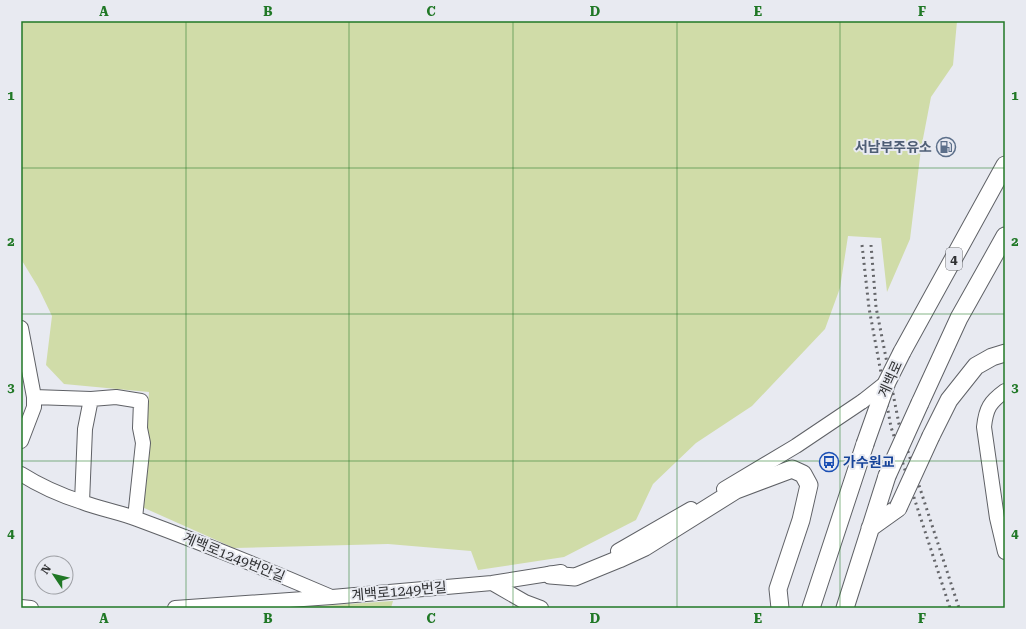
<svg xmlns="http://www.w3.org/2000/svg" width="1026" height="629" font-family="'Roboto Serif','Noto Sans KR',serif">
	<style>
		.green { fill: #d0dca8 }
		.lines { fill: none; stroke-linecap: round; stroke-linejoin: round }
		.minor-casing { stroke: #5f6166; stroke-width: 16 }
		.major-casing { stroke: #5f6166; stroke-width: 19 }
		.minor { stroke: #fff; stroke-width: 14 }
		.major { stroke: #fff; stroke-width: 17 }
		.rail { stroke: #65666a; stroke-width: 3; stroke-dasharray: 2 4; stroke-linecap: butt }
		.minor-bridge-casing { stroke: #5f6166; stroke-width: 16; stroke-linecap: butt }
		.major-bridge-casing { stroke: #5f6166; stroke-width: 19; stroke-linecap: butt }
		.minor-bridge { stroke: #fff; stroke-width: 14 }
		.major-bridge { stroke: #fff; stroke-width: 17 }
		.grid { fill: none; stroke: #207826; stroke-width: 1; stroke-opacity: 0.55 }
		.labels { text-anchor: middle; stroke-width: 4; stroke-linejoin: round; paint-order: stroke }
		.shield { fill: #e8eaf1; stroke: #67686c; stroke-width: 1 }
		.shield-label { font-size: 13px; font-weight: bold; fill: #303133 }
		.service-label { font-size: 14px; font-weight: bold; fill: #4e5e75; stroke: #e8eaf1; text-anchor: end }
		.street-label { font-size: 14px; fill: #303133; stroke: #e8eaf1 }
		.transit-label { font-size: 14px; font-weight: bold; fill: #164399; stroke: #e8eaf1; text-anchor: start }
		.neatline { fill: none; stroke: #207826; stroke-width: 1.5 }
		.grid-label { font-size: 13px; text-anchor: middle; font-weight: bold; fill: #207826 }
	</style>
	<rect width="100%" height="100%" fill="#e8eaf1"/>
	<path class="green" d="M21 21H957L953 65 931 97 921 149 910 239 887 292 881 238 848 236 840 288 825 329 752 406 696 443 653 484 636 520 564 557 478 570 471 551 388 544 234 548 142 507 149 392 64 384 46 365 52 316 38 287 21 259Z
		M393 601 391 608H290Z"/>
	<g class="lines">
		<defs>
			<path id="minor" d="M21 328 34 397V407L21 441
				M1005 391C990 402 986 408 984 427L997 518 1005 552
				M34 397 91 399 116 397 141 401 140 428 143 443 135 518
				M21 474C40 486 60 495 82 502 100 509 119 512 137 519 202 543 266 569 329 596
				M724 489 796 446 863 401
				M82 502 85 429 91 399
				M618 551 691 509
				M492 583 525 602 541 608
				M21 607 31 608
				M175 608 332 597 492 583 561 572"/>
			<path id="major" d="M902 352 1005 165
				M920 403 959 318 1005 236
				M931 436 949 400 976 366 992 357 1005 353
				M870 528 898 508
				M550 575 575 577 619 559 645 547 736 490 792 469 803 474 809 485 801 520 778 589 780 608
				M811 608 865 444
				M845 608 887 476"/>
		</defs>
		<use href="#minor" class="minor-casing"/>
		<use href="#major" class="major-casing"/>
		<use href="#minor" class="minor"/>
		<use href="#major" class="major"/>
		<path class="rail" d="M862 245 869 308 891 427 950 608
			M871 245 876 307 899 424 959 608"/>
		<defs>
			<path id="minor-bridge" d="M863 401 887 382"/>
			<path id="major-bridge" d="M865 444 887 382 902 352
				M887 476 920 403
				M898 508 931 436"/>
		</defs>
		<use href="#minor-bridge" class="minor-bridge-casing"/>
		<use href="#major-bridge" class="major-bridge-casing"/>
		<use href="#minor-bridge" class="minor-bridge"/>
		<use href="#major-bridge" class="major-bridge"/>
	</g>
	<path class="grid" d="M186 21V608M349 21V608M513 21V608M677 21V608M840 21V608M21 168H1005M21 314H1005M21 461H1005"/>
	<defs>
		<symbol id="fuel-ring" viewBox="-11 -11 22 22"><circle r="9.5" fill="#e8eaf1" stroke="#5c6f8a" stroke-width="1.5"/><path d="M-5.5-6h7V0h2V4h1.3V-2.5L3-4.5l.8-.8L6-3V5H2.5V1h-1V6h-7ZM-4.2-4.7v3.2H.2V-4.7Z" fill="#5c6f8a"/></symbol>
		<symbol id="bus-ring" viewBox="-11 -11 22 22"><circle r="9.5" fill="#e8eaf1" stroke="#1a4fb4" stroke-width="1.5"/><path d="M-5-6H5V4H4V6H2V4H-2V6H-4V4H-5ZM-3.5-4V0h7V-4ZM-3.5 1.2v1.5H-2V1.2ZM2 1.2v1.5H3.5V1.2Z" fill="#1a4fb4"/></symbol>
	</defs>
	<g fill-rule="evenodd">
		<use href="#fuel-ring" x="935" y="136" width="22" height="22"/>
		<use href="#bus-ring" x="818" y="451" width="22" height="22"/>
	</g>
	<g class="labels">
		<rect class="shield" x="946" y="248" width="16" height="22" rx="3"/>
		<g class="shield-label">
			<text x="954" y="264">4</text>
		</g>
		<g class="service-label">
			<text x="932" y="152">서남부주유소</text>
		</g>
		<g class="street-label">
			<text transform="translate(890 379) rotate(-66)" y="5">계백로</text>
			<text transform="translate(234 557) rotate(22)" y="5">계백로1249번안길</text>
			<text transform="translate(399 591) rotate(-5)" y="5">계백로1249번길</text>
		</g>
		<g class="transit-label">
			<text x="843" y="467">가수원교</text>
		</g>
	</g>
	<rect width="1026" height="629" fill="none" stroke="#e8eaf1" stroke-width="44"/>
	<g transform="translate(54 575) rotate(305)"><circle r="19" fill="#e8eaf1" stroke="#9ea0a5"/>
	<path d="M0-3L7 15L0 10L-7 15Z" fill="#207826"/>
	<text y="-6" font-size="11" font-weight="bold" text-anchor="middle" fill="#303133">N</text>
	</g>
	<rect x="22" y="22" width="982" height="585" class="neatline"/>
	<g class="grid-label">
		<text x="104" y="16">A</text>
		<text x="268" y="16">B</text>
		<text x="431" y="16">C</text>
		<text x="595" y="16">D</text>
		<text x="758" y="16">E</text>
		<text x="922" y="16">F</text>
		<text x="11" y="100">1</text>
		<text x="1015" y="100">1</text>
		<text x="11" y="246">2</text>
		<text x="1015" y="246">2</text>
		<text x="11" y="392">3</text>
		<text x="1015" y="392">3</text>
		<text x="11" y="538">4</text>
		<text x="1015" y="538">4</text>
		<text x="104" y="623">A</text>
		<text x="268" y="623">B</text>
		<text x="431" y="623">C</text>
		<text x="595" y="623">D</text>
		<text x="758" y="623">E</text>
		<text x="922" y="623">F</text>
	</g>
</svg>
